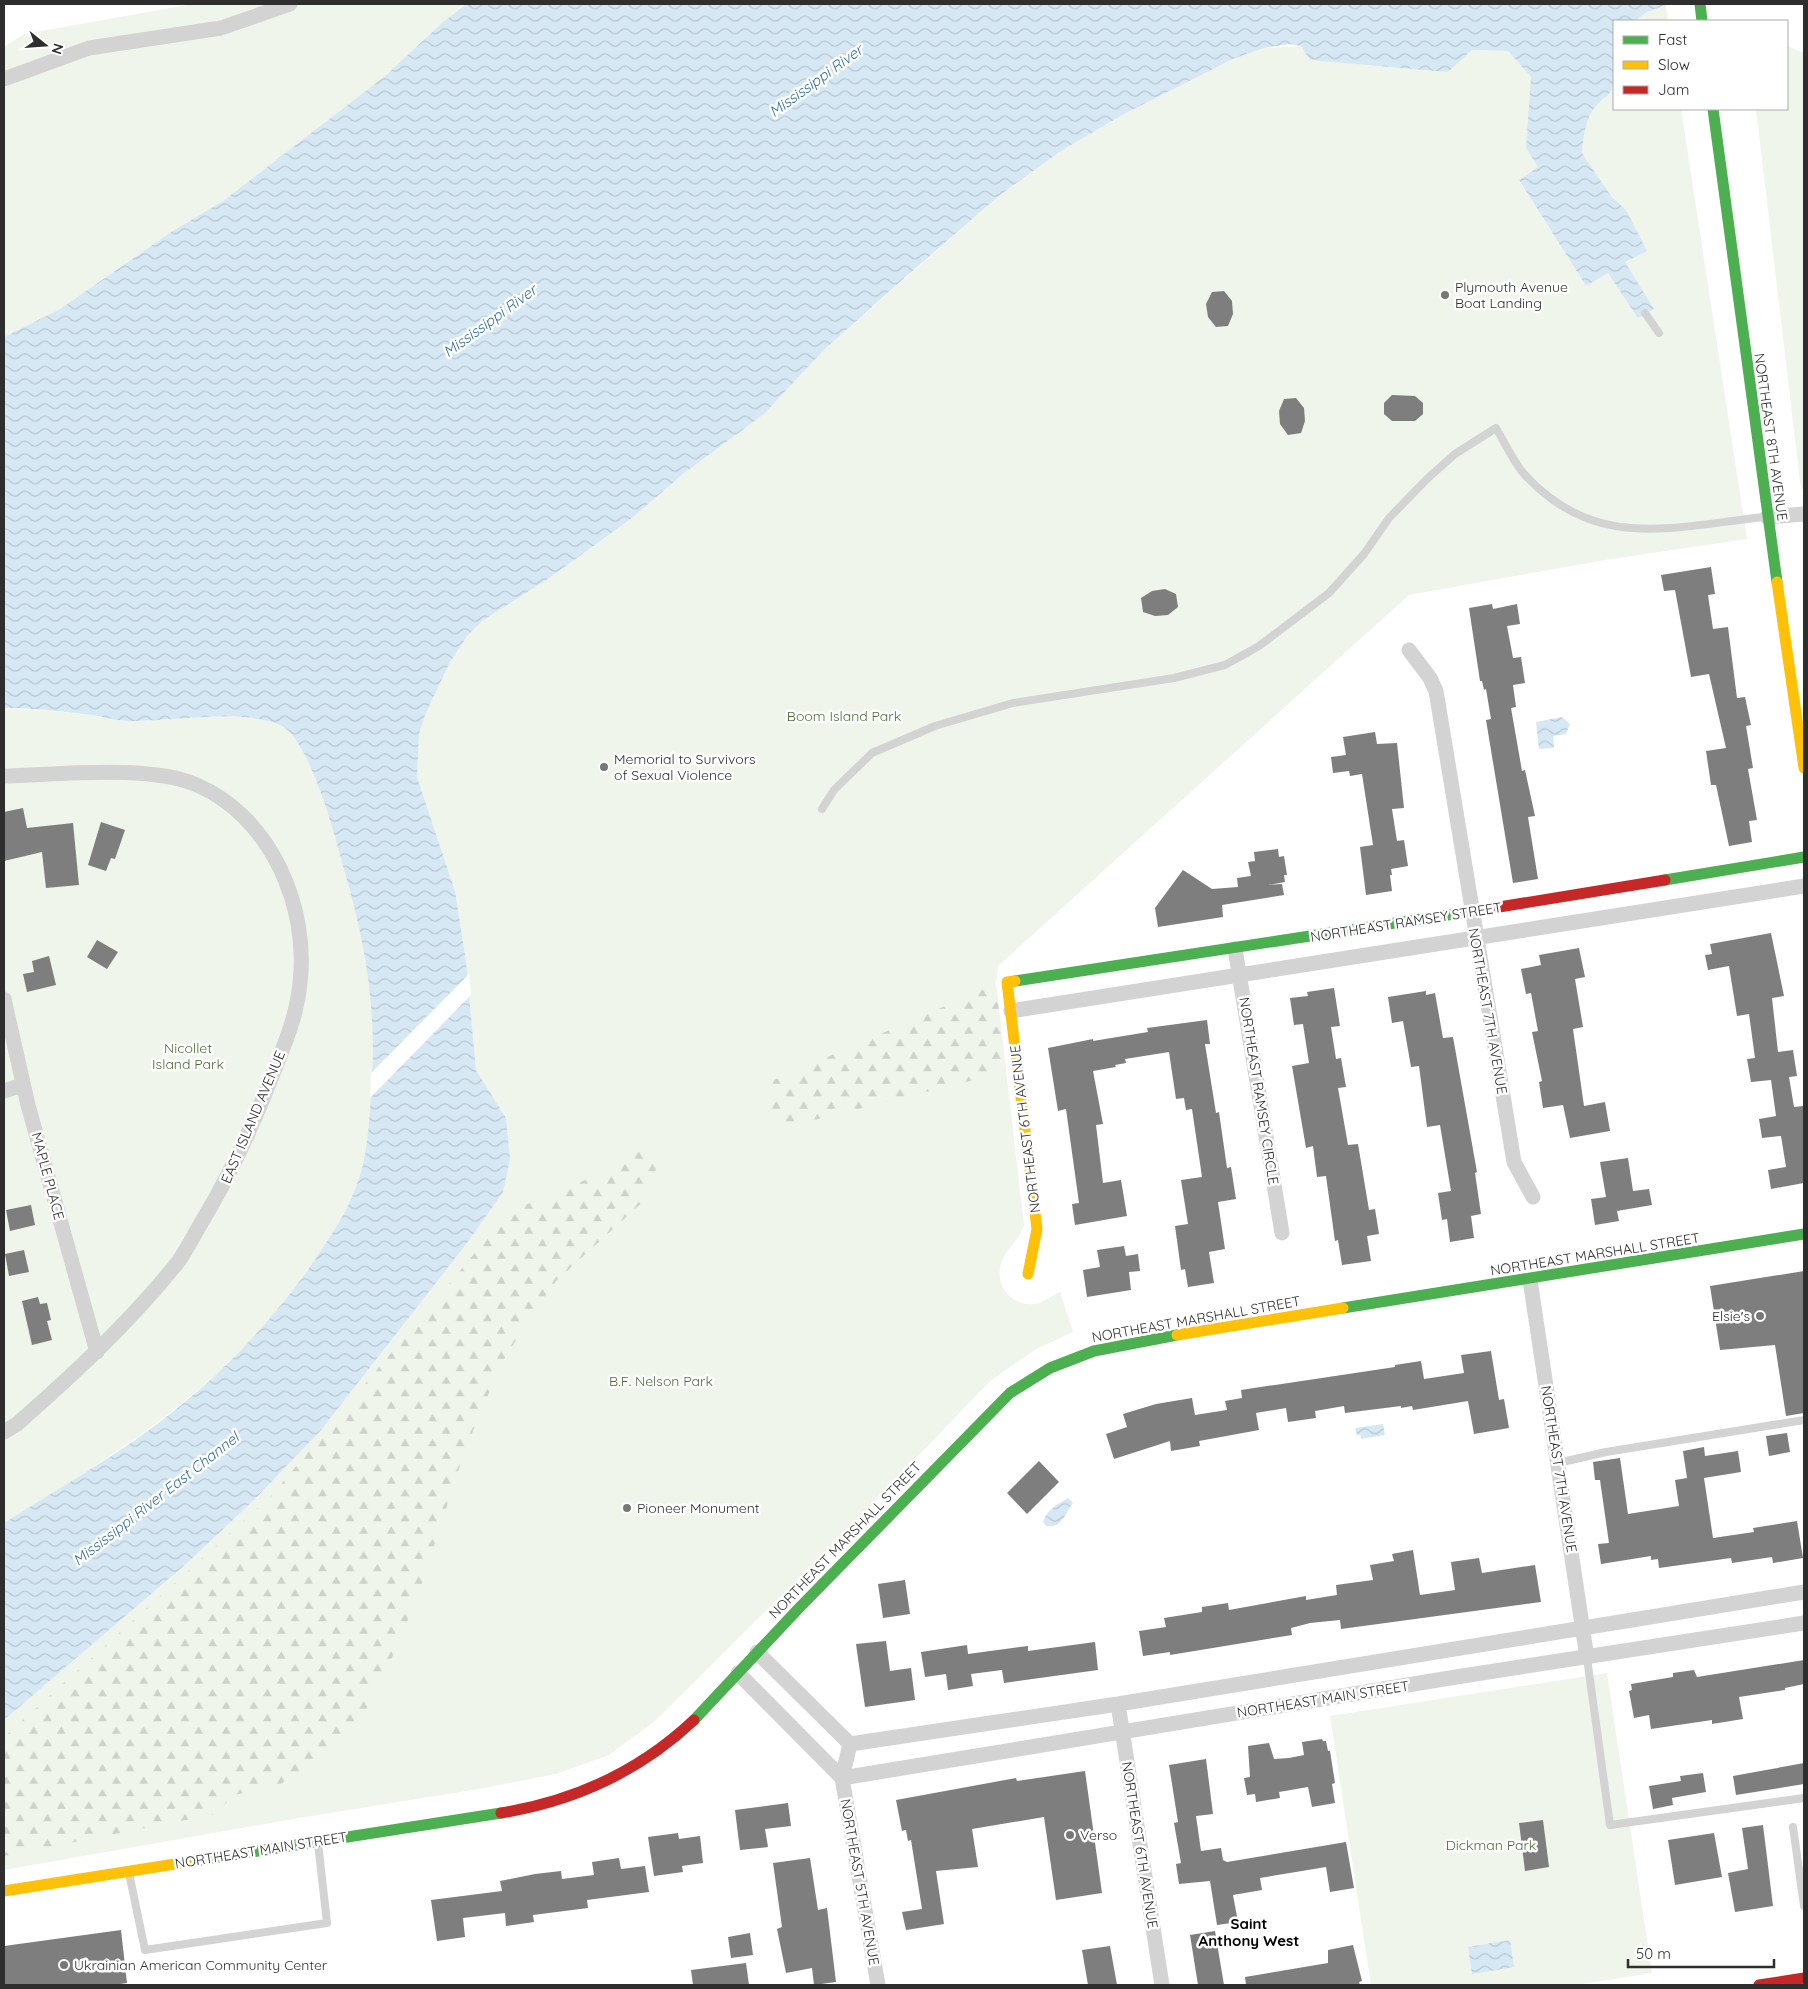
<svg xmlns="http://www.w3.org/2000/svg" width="1808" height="1989" font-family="Quicksand,sans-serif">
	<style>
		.green { fill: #f0f5eb }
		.forest { fill: url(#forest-firs) }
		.water { fill: url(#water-waves) }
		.pier { fill: #fff }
		.building { fill: #7e7e7e }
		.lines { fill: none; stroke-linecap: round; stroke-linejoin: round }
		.lane { stroke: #d3d3d3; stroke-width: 8 }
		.street { stroke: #d3d3d3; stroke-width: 15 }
		.fast { stroke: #4caf50; stroke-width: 11 }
		.slow { stroke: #ffc107; stroke-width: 11 }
		.jam { stroke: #c62828; stroke-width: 11 }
		.poi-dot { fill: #777; stroke: #fff; stroke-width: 2 }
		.labels { text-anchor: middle; stroke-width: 5; stroke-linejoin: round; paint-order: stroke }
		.poi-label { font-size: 14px; fill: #2e2e2e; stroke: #fff; text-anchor: start }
		.street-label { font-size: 14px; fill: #2e2e2e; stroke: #fff }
		.park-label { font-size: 14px; fill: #506e37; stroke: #fff }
		.water-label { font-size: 15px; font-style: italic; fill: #357097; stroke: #fff }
		.neighbourhood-label { font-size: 15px; font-weight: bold; fill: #000; stroke: #fff }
	</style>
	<defs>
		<pattern id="forest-firs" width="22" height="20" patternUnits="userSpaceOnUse" patternTransform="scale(1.25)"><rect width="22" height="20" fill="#f0f5eb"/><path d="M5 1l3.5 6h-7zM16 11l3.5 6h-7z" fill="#ced2ca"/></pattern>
		<pattern id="water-waves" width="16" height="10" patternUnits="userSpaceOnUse" patternTransform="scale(1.25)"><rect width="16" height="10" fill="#d6e8f4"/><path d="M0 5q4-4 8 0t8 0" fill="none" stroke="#b8c7d2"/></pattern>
	</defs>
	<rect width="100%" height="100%" fill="#fff"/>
	<path class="green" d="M193 4H467L444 21 385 76 223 201 171 232 60 309 4 337V47L24 34Z
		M1666 5 1668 21H1635L1647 12Z
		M1302 46 1508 51 1531 77 1538 167 1519 181 1586 286 1608 272 1645 313 1653 308 1624 262 1646 250 1626 210 1611 196 1582 153C1584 140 1584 125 1591 114 1600 99 1608 101 1614 81V109H1681L1747 539 1605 560 1409 595 998 966 996 984 1024 1225C1020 1240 1007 1247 1002 1261 993 1284 1011 1307 1035 1304 1044 1302 1052 1296 1060 1292L1073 1332 1036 1349 990 1381 853 1524 654 1722 609 1755 556 1774 479 1789 299 1818 4 1870V1720L255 1499 321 1429 503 1192 506 1118 476 1070 466 961 455 891 417 777 419 734 425 715 450 662 468 635 482 621 548 579 632 518 683 474 764 414 823 351 1000 195 1061 151 1124 114 1233 59 1264 48Z
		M1787 46 1804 53V488L1801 489 1756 109H1787Z
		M4 709C34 709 68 712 98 716 109 718 119 721 129 721 169 722 245 708 280 725 312 741 338 845 348 879 369 957 378 1022 371 1103 369 1130 366 1158 357 1184 347 1214 329 1240 310 1266 296 1286 281 1307 265 1326 254 1339 241 1350 229 1362 161 1427 83 1474 4 1524Z
		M1607 1673 1652 1973 1575 1985H1371L1330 1716Z"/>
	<path class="forest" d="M996 984 1006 1072 794 1125C762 1120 764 1107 774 1080Z
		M647 1148 658 1163 646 1199 556 1281 525 1325 499 1369 465 1450 422 1583 399 1643 362 1718 338 1747 276 1787 233 1795 216 1814 4 1856V1737L272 1495 510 1211 575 1185Z"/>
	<path class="water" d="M467 4H1678L1666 5 1647 12 1635 21H1614C1614 40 1618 72 1612 88 1609 96 1605 97 1600 102 1585 116 1584 135 1582 153L1611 196 1626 210 1647 251 1625 262 1654 309 1638 318 1608 273 1586 286 1519 180 1538 167 1526 148 1531 77 1508 51 1472 50 1448 72 1310 60 1301 46 1289 44 1264 48 1233 59 1124 114 1061 151 1000 195 901 281 823 351 764 414 683 474 632 518 548 579 482 621 468 635 450 662 425 715 419 734 417 777 455 891 466 961 476 1070 506 1118 510 1159 503 1192 467 1243 321 1430 255 1499 187 1563 4 1720V1523C46 1496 90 1471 132 1442 200 1395 259 1338 307 1271 326 1243 346 1216 357 1184 366 1160 368 1135 370 1109 378 1023 369 956 345 873 336 840 311 740 280 725 243 708 170 722 129 721 119 721 108 718 98 716 68 712 34 708 4 708V337L60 309 171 232 223 201 385 76 444 21Z
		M1562 717 1570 724 1566 734 1553 736 1554 748 1539 749 1536 722Z
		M1383 1424 1385 1435 1361 1439V1435H1357L1355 1428Z
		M1068 1498 1073 1503C1066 1512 1062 1529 1046 1526L1043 1522C1047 1509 1058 1504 1068 1498Z
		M1510 1940 1514 1967 1472 1974 1468 1947Z"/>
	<path class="pier" d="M469 974 471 995 370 1098 371 1073Z"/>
	<path class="building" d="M1224 291 1232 301 1233 314 1228 326 1216 327 1208 317 1206 304 1212 292Z
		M1392 395 1415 396 1423 403V414L1415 421H1392L1384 414V403Z
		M1296 398 1304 408 1305 421 1301 433 1288 435 1280 424 1279 411 1284 399Z
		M1711 567 1715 594 1708 595 1713 629 1728 627 1737 698 1745 697 1751 725 1746 726 1753 768 1748 769 1757 820 1749 821 1752 842 1729 846 1716 785H1711L1706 751 1726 748 1709 674 1691 677 1675 590 1664 591 1661 575Z
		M1165 589 1176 594 1178 607 1168 615 1155 616 1143 612 1141 598 1152 591Z
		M1492 604 1493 609 1517 604 1520 624 1507 626 1513 658 1521 657 1525 683 1513 685 1516 707 1511 708 1522 771 1525 770 1535 816 1528 817 1538 879 1513 883 1486 720 1491 719 1486 689 1484 690 1482 681H1480L1469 608Z
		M1375 732 1377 744 1397 743 1404 808 1392 809 1397 841 1404 840 1408 866 1391 869 1392 875H1390L1392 891 1366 895 1360 847 1373 845 1362 774 1350 776 1349 771 1333 773 1331 757 1346 755 1343 737Z
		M23 808 27 828 73 823 79 885 46 888 42 852 4 861V812Z
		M101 822 125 830 115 859 111 858 106 871 88 865Z
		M1278 849 1279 857 1284 856 1287 875H1284L1285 882 1268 885 1282 884 1284 895 1222 905 1223 917 1158 927 1155 908 1183 870 1212 889 1238 887 1237 878 1251 876 1248 862 1255 861 1254 852Z
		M1771 933 1784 996 1772 998 1778 1052 1793 1050 1797 1076 1789 1077 1794 1107 1803 1106 1804 1119V1183L1771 1189 1768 1170 1786 1167 1781 1136 1762 1138 1759 1119 1776 1116 1771 1080 1751 1082 1747 1059 1755 1058 1749 1014 1737 1016 1729 966 1708 970 1705 955 1712 954 1710 944Z
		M97 940 118 952 107 969 87 957Z
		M1579 948 1585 977 1575 979 1583 1027 1573 1029 1584 1106 1605 1102 1610 1131 1570 1138 1563 1105 1543 1108 1539 1082 1542 1081 1532 1032 1538 1031 1531 993 1526 994 1521 969 1541 965 1539 955Z
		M49 956 56 985 27 992 23 974 34 972 32 961Z
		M1334 988 1340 1026 1331 1027 1336 1059 1341 1058 1346 1087 1338 1088 1348 1145 1358 1144 1369 1210 1375 1209 1379 1234 1367 1236 1371 1261 1342 1265 1338 1240 1335 1241 1326 1176 1317 1177 1313 1146 1306 1148 1292 1066 1309 1063 1303 1024 1294 1025 1290 998 1308 996 1307 992Z
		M1426 991V995L1435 993 1443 1038 1453 1037 1477 1172 1475 1173 1481 1214 1471 1216 1474 1238 1450 1242 1447 1219 1442 1220 1438 1193 1451 1191 1440 1125 1427 1127 1419 1066 1411 1067 1403 1021 1392 1023 1388 997Z
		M1207 1020 1210 1044H1205L1216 1113 1219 1112 1227 1168 1231 1167 1236 1199 1218 1202 1225 1249 1209 1252 1214 1283 1188 1287 1185 1269 1181 1270 1175 1226 1188 1224 1181 1180 1202 1177 1192 1109 1186 1110 1184 1098 1176 1099 1169 1052 1125 1059 1126 1063 1115 1065 1116 1067 1093 1071 1103 1124 1096 1125 1103 1183 1121 1180 1127 1216 1075 1225 1072 1204 1079 1203 1066 1109 1058 1111 1048 1048 1093 1039V1041L1148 1032 1147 1028Z
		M1628 1158 1633 1191 1649 1189 1652 1205 1617 1211 1619 1221 1595 1225 1591 1199 1606 1197 1600 1162Z
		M31 1205 35 1225 10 1231 6 1210Z
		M1124 1246 1126 1256 1138 1254 1140 1271 1129 1272 1131 1290 1087 1297 1083 1270 1100 1267 1097 1250Z
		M24 1250 29 1272 9 1276 5 1254Z
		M1804 1271V1413L1786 1416 1775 1345 1720 1350 1710 1286Z
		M38 1297 40 1304 47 1303 51 1320 47 1321 52 1340 32 1345 22 1301Z
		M1491 1351 1499 1400 1504 1399 1509 1428 1474 1434 1468 1401 1413 1410 1412 1406 1401 1408V1406L1345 1413 1344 1406 1315 1411 1316 1418 1288 1422 1286 1408 1256 1413 1259 1430 1199 1441 1200 1446 1171 1451 1170 1441 1114 1459 1106 1434 1127 1427 1123 1414 1156 1404 1192 1398 1195 1415 1227 1410 1225 1401 1242 1398 1241 1390 1395 1367V1365L1421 1361 1424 1379 1464 1373 1461 1355Z
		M1787 1433 1790 1452 1769 1456 1766 1436Z
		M1704 1447 1705 1456 1738 1451 1741 1472 1704 1478 1713 1538 1754 1532 1753 1528 1797 1521 1803 1558 1773 1563 1772 1557 1732 1563 1731 1558 1659 1568 1658 1559 1651 1560V1556L1601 1564 1598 1544 1609 1543 1600 1480H1595L1593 1462 1620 1458 1628 1514 1679 1506 1675 1480 1687 1478 1683 1451Z
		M1039 1461 1059 1482 1027 1514 1007 1493Z
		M1413 1550 1420 1595 1455 1590 1451 1562 1479 1558 1482 1573 1535 1565 1541 1602 1341 1629 1340 1620 1310 1623 1291 1628 1292 1635 1170 1655V1652L1143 1656 1139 1631 1166 1627 1164 1618 1202 1612V1607L1228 1603 1229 1610 1306 1596V1600L1337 1595 1336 1585 1373 1580 1370 1565 1394 1561 1392 1554Z
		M905 1580 910 1614 883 1618 878 1584Z
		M886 1641 890 1671 911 1668 915 1700 865 1707 856 1644Z
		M1095 1642 1098 1670 1004 1683 1002 1670 971 1674 973 1686 948 1690 946 1674 925 1677 921 1652 967 1645 968 1654 1028 1646V1651Z
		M1804 1660V1684L1785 1688V1690L1739 1697 1743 1719 1712 1724V1720L1651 1729 1649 1715 1634 1718 1629 1691 1632 1690 1631 1684 1673 1677V1673L1694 1670 1697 1677Z
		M1322 1739 1323 1741H1326L1328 1751H1330L1335 1783 1332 1784 1335 1803 1312 1807 1308 1787 1279 1792 1280 1798 1256 1802 1255 1794 1247 1795 1244 1778 1250 1777 1248 1746 1269 1743 1274 1759 1289 1758 1304 1755 1302 1742Z
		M1206 1759 1213 1814 1196 1816 1201 1851 1221 1848 1223 1860 1227 1862 1346 1842 1354 1888 1330 1892 1326 1867 1260 1878 1262 1890 1233 1895 1238 1922 1217 1925 1210 1881 1179 1884 1176 1864 1181 1863 1174 1823 1178 1822 1169 1765Z
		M1804 1763V1784L1736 1795 1733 1776Z
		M1085 1771 1102 1893 1056 1900 1044 1817 972 1829 978 1867 936 1871 944 1924 906 1930 902 1912 922 1909 911 1840 908 1841 906 1830 902 1831 896 1800 1016 1778 1017 1781Z
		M1703 1773 1706 1792 1672 1798 1673 1805 1653 1809 1649 1786 1681 1781 1680 1776Z
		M788 1803 791 1826 765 1829 768 1847 740 1850 735 1810Z
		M1543 1820 1549 1867 1525 1871 1519 1823Z
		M1763 1825 1773 1906 1735 1912 1728 1873 1748 1869 1742 1828Z
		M678 1833 679 1839 700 1836 703 1863 682 1866 683 1872 654 1876 648 1837Z
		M1714 1833 1722 1877 1675 1885 1668 1840Z
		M619 1858 621 1869 645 1866 649 1892 587 1900 588 1908 533 1915 534 1922 506 1926 505 1913 463 1918 465 1937 437 1941 431 1900 502 1891 500 1881 535 1874 561 1871 562 1879 594 1875 592 1862Z
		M810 1858 818 1910 827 1908 836 1982 814 1985 812 1968 786 1973 777 1929 782 1927 773 1863Z
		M121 1930 127 1983 113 1985H4V1946Z
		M1215 1931 1224 1985H1198L1190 1935Z
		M750 1933 753 1955 731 1958 728 1937Z
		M1353 1945 1362 1981 1359 1982 1360 1985H1246L1245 1977 1328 1963V1950Z
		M1110 1946 1117 1985H1088L1082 1950Z
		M746 1963 749 1985H693L691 1970Z"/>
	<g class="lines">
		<path class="lane" d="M1645 313 1659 333
			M822 809 834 790 872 753 935 726 1013 703 1174 678 1225 665 1259 646 1329 593 1364 554 1389 518 1428 478 1455 454 1496 428C1505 443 1513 461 1524 474 1596 553 1674 526 1765 517
			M1558 1463 1606 1452 1804 1420
			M1587 1658 1610 1825 1804 1798
			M1793 1827 1804 1906
			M129 1873 145 1950 327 1923 318 1843"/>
		<path class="street" d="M4 79 89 48 221 28 290 4
			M1767 517 1804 514
			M1409 650 1430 678 1436 691 1514 1162 1533 1197
			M4 776C57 775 149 764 197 785 271 817 309 907 300 983 297 1016 284 1046 272 1076 252 1128 229 1177 200 1225 193 1237 186 1251 178 1262 130 1322 75 1373 17 1424L4 1432
			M1235 949 1282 1233
			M4 999 28 1105 97 1352
			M1011 1011 1804 886
			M4 1091 23 1085
			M1530 1280 1587 1658
			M757 1652 850 1744
			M738 1673 842 1778
			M1118 1704 1162 1985
			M850 1744 1118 1704 1804 1592
			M850 1744 842 1778 878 1985
			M842 1778 1456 1677 1804 1623"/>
		<path class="fast" d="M1700 4 1702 21
			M1713 109 1777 582
			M1665 880 1804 857
			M1015 981 1487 909
			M1343 1308 1804 1234
			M694 1720 799 1608 1010 1393 1050 1368 1094 1351 1177 1335
			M194 1861 501 1813"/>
		<path class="slow" d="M1777 582 1804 768
			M1015 981 1007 982 1037 1229 1028 1274
			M1177 1335 1343 1308
			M4 1891 194 1861"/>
		<path class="jam" d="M1487 909 1665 880
			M501 1813C575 1801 640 1771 694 1720
			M1759 1985 1804 1978"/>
	</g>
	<g class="poi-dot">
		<circle cx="1445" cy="295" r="5"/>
		<circle cx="604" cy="767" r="5"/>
		<circle cx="1760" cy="1316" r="5"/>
		<circle cx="627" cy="1508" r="5"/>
		<circle cx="1070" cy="1835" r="5"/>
		<circle cx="64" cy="1965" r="5"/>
	</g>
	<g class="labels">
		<g class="poi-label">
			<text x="1455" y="292">Plymouth Avenue<tspan x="1455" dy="16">Boat Landing</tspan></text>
			<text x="614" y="764">Memorial to Survivors<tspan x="614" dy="16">of Sexual Violence</tspan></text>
			<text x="1750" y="1321" text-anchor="end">Elsie's</text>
			<text x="637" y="1513">Pioneer Monument</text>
			<text x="1080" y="1840">Verso</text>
			<text x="74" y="1970">Ukrainian American Community Center</text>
		</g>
		<g class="street-label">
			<text transform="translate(1771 437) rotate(82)" y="5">NORTHEAST 8TH AVENUE</text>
			<text transform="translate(1406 922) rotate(-9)" y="5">NORTHEAST RAMSEY STREET</text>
			<text transform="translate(1488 1011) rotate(80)" y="5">NORTHEAST 7TH AVENUE</text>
			<text transform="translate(1259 1091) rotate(81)" y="5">NORTHEAST RAMSEY CIRCLE</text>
			<text transform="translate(253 1117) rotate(-67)" y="5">EAST ISLAND AVENUE</text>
			<text transform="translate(1025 1129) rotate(-97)" y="5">NORTHEAST 6TH AVENUE</text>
			<text transform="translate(48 1176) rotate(75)" y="5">MAPLE PLACE</text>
			<text transform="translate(1595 1254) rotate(-9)" y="5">NORTHEAST MARSHALL STREET</text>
			<text transform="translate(1196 1319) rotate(-10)" y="5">NORTHEAST MARSHALL STREET</text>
			<text transform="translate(1559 1469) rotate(81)" y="5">NORTHEAST 7TH AVENUE</text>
			<text transform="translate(845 1540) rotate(-46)" y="5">NORTHEAST MARSHALL STREET</text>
			<text transform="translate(1323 1699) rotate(-9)" y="5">NORTHEAST MAIN STREET</text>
			<text transform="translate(1140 1845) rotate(81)" y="5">NORTHEAST 6TH AVENUE</text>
			<text transform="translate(261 1850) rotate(-9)" y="5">NORTHEAST MAIN STREET</text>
			<text transform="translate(860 1882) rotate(80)" y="5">NORTHEAST 5TH AVENUE</text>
		</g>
		<g class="park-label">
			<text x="844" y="721">Boom Island Park</text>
			<text x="188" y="1053">Nicollet<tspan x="188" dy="16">Island Park</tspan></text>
			<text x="661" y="1386">B.F. Nelson Park</text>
			<text x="1491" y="1850">Dickman Park</text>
		</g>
		<g class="water-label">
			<text transform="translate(816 81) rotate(-36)" y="5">Mississippi River</text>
			<text transform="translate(490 321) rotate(-36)" y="5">Mississippi River</text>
			<text transform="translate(156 1499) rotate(-38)" y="5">Mississippi River East Channel</text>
		</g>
		<g class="neighbourhood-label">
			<text x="1249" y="1929">Saint<tspan x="1249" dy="17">Anthony West</tspan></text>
		</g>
	</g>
	<rect width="1808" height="1989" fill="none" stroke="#2e2e2e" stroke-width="10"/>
	<rect x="1613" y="20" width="175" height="90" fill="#ffffff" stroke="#ababab"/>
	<rect x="1623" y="36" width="25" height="8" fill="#4caf50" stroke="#ababab"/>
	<text x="1658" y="45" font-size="15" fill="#2e2e2e">Fast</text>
	<rect x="1623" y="61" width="25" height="8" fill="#ffc107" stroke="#ababab"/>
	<text x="1658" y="70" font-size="15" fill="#2e2e2e">Slow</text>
	<rect x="1623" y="86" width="25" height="8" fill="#c62828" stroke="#ababab"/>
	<text x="1658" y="95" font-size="15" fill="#2e2e2e">Jam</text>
	<g transform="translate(45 45) rotate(107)" stroke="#ffffff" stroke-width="4" paint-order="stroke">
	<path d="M0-4L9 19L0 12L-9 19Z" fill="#2e2e2e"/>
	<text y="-8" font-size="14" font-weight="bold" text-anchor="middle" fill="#2e2e2e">N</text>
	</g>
	<path d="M1628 1959v8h146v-8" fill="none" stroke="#2e2e2e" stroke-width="2.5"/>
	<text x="1636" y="1959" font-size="15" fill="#2e2e2e" stroke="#ffffff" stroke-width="4" paint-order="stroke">50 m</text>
</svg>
